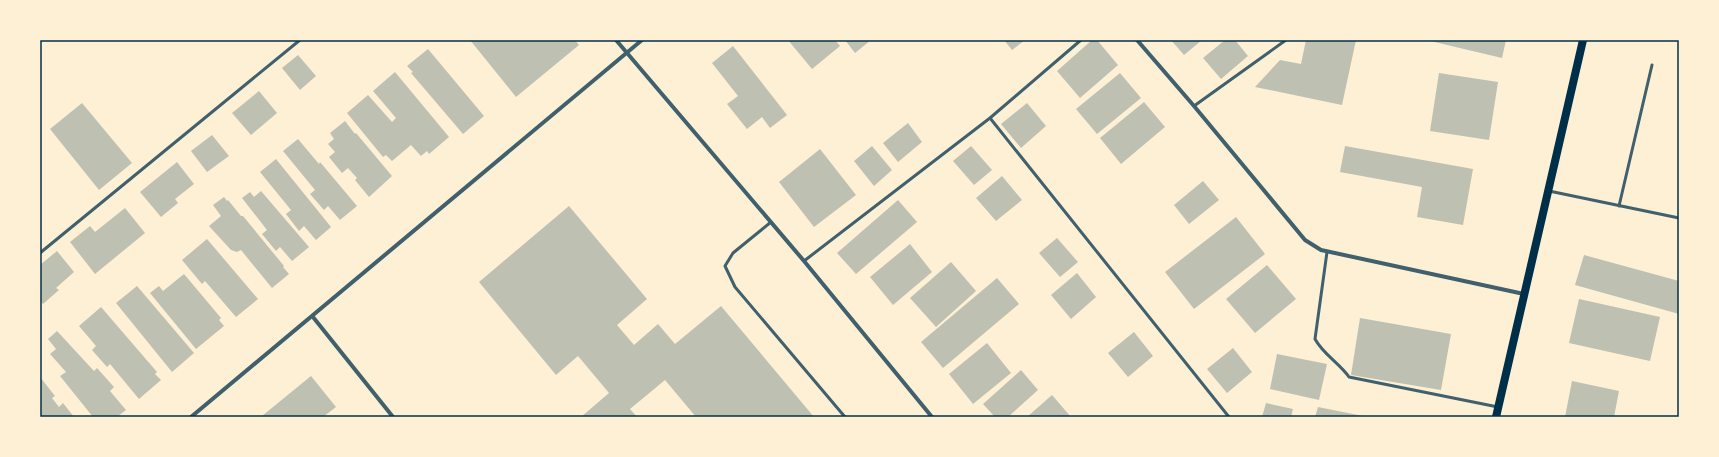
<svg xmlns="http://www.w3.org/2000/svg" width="1719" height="457" font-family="Inter,sans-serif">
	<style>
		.building { fill: #bec0b2 }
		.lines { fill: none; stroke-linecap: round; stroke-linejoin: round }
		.service { stroke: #3f606c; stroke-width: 3 }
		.minor { stroke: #3f606c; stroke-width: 4 }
		.secondary { stroke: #003049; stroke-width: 8 }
		.neatline { fill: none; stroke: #003049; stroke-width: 1.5 }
	</style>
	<rect width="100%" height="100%" fill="#fdf0d5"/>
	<path class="building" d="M470 40H575L579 45 516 97Z
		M788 40H835L840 46 812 69Z
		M845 40H871L855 53Z
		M1004 40H1025L1012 50Z
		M1092 40H1097L1118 65 1080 98 1057 71Z
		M1171 40H1202L1184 55Z
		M1225 40H1235L1248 56 1221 79 1203 58Z
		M1306 40H1356L1342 105 1255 87 1280 60 1301 64Z
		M1426 40H1506L1502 58Z
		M733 46 787 115 770 128 762 117 747 129 727 104 738 96 712 63Z
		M428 49 484 116 463 134 411 73 413 72 407 66Z
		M298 55 316 76 300 90 282 68Z
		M395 72 449 137 429 154 427 151 421 156 411 145 392 161 386 155 383 157 347 113 368 95 392 122 396 118 373 91Z
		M1120 73 1141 98 1097 134 1076 109Z
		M1439 73 1498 82 1489 140 1430 131Z
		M259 91 277 113 251 135 232 113Z
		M1144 102 1165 127 1121 164 1100 138Z
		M82 103 132 163 99 190 50 129Z
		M1027 103 1046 126 1021 148 1001 124Z
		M345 121 355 134 356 133 392 176 369 197 355 180 357 178 348 168 342 173 329 157 335 152 328 144 334 139 330 133Z
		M908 123 922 142 898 162 883 143Z
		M212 135 229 156 207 172 191 151Z
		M298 139 319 164 320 162 357 206 340 220 328 206 324 210 310 194 315 190 283 151Z
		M872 146 892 170 874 186 854 161Z
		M971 146 992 170 974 185 953 161Z
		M1345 146 1473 169 1463 225 1417 217 1422 187 1340 172Z
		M820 149 856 195 814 227 779 182Z
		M276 159 331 227 316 240 304 226 299 231 286 214 291 210 260 172Z
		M177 162 194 184 175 199 178 203 161 217 140 192Z
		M1002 176 1022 200 996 221 976 198Z
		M1203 181 1219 200 1189 224 1174 205Z
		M261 191 309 247 292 261 280 247 276 251 262 234 267 230 242 198 250 192 254 197Z
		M224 197 227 201 228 200 241 216H243L284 266 283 267 289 274 272 288 241 250 237 252 231 250 209 226 221 216 213 205Z
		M898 200 917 222 856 274 837 253Z
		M569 206 647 299 617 325 634 345 658 324 675 344 721 306 814 417H696L665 380 630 409 637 417H581L609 393 578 356 556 375 479 282Z
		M125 208 145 233 95 274 70 242 90 226 95 232Z
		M1236 217 1265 254 1194 309 1165 272Z
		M1057 238 1078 262 1060 277 1039 253Z
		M207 239 258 299 236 317 205 281 202 284 182 260Z
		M910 244 932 272 893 305 870 277Z
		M57 251 74 272 56 288 59 290 43 304 40 300V265Z
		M1584 255 1679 281V314L1575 285Z
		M951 262 976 291 936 327 910 298Z
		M1267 265 1296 299 1255 333 1226 299Z
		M1077 273 1096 297 1071 319 1051 295Z
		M184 274 221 318 219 320 224 326 196 349 150 293 159 286 163 291Z
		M997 278 1019 304 943 368 921 342Z
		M137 286 194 353 172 372 116 303Z
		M1579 299 1660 317 1650 361 1569 343Z
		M101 307 157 372 155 374 161 380 139 399 110 364 107 367 92 350 96 346 79 326Z
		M1360 318 1451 334 1441 390 1351 375Z
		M57 331 94 371 97 368 114 387 110 391 126 410 117 417H93L60 376 66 372 50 354 56 349 48 339Z
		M1134 332 1153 356 1128 377 1108 353Z
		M987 343 1011 373 973 404 949 374Z
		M1233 348 1252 372 1227 393 1207 369Z
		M1277 354 1327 364 1319 400 1270 389Z
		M1021 370 1038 390 1008 417H995L983 404Z
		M311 376 336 407 323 417H263L262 416Z
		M40 377 55 396 52 398 59 407 63 403 74 417H40Z
		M1572 381 1619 391 1614 417H1565Z
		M1052 395 1071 417H1027Z
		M1266 403 1293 409 1291 417H1262Z
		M1318 407 1363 416V417H1315Z"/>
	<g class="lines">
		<path class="service" d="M1194 106 1286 40
			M990 118 1229 417
			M1549 191 1679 218
			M1619 206 1652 65
			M771 222 733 253 725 266 735 287 845 417
			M1327 252 1315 339C1323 354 1339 363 1349 377L1498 407
			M40 253 300 40
			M804 261 990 118 1081 40"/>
		<path class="minor" d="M616 40 804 261 932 417
			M1137 40 1194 106 1305 240 1321 250 1524 294
			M313 317 393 417
			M191 417 642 40"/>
		<path class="secondary" d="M1496 417 1583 40"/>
	</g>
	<rect width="1719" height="457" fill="none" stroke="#fdf0d5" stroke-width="82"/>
	<rect x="41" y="41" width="1637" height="375" class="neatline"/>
</svg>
